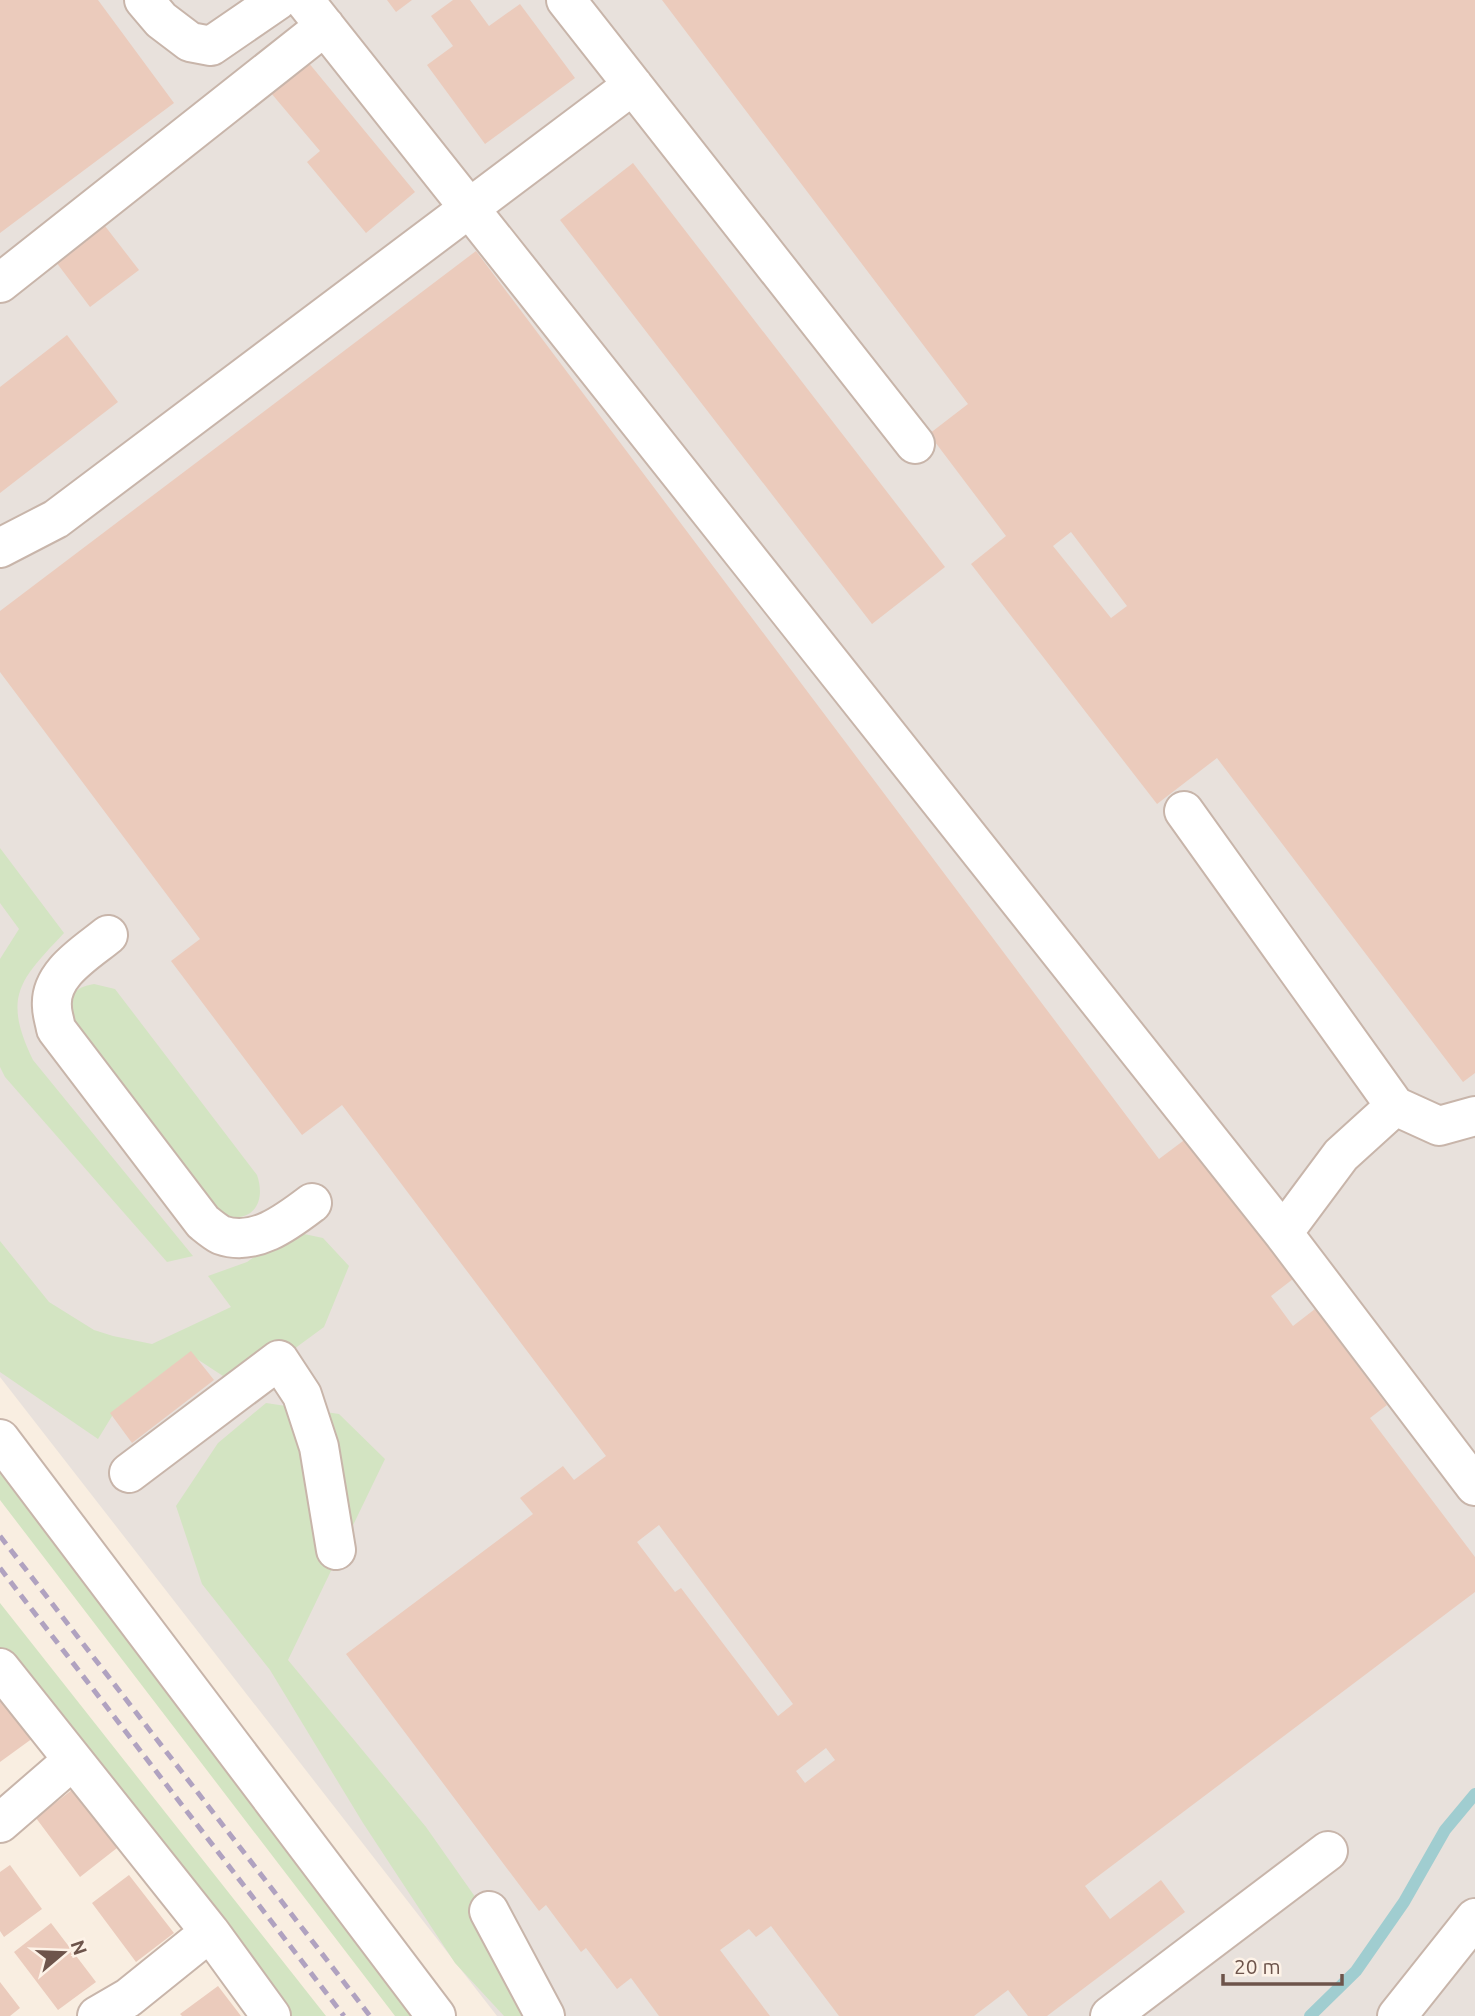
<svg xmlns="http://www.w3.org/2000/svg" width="1475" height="2016" font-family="Ubuntu,sans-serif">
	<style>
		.industrial { fill: #e8e1dc }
		.green { fill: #d3e4c2 }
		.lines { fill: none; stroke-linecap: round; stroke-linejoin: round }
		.stream { stroke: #a0cdd0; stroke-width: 12 }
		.building { fill: #ebcbbc; fill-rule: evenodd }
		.minor-casing { stroke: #c8b5aa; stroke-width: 42 }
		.minor { stroke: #fff; stroke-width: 38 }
		.rail { stroke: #b0a2c0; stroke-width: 5; stroke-dasharray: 10 7; stroke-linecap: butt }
	</style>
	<rect width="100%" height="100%" fill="#f9eee1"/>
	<path class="industrial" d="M0 0H1475V2016H497L0 1377Z"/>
	<path class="green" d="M0 848 64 933C20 980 2 996 33 1060L193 1256 167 1262 5 1077 0 1067V959L19 929 0 903Z
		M94 984 115 989 257 1175C268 1207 247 1228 215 1211L70 1026C67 1004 68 988 94 984Z
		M290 1231 323 1238 349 1266 324 1327 279 1360 223 1376 197 1359 117 1408 98 1439 0 1372V1241L49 1302 94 1330 113 1336 152 1344 231 1307 208 1276 247 1262Z
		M266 1403 339 1414 385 1459 288 1660 426 1827 497 1928 521 2016H504L455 1963 363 1823 270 1670 202 1584 176 1506 218 1443Z
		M0 1439 436 2016H395L0 1500Z
		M0 1603 326 2016H275L0 1665Z"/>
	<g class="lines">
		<path class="stream" d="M1310 2016 1356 1971 1404 1902 1445 1830 1475 1794"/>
	</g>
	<path class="building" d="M0 0H98L174 103 0 233Z
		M387 0H412L396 12Z
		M453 0H470L489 26 520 4 575 78 485 144 427 65 453 46 431 16Z
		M662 0H1475V1073L1463 1082 1217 758 1157 804 971 564 1006 536 929 434 968 404ZM1071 532 1127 606 1111 618 1053 546Z
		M308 62 415 192 366 233 307 162 320 151 271 93Z
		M633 163 945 567 872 624 560 220Z
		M105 226 139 270 90 307 56 262Z
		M476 251 1159 1159 1187 1138 1293 1279 1271 1296 1293 1326 1315 1309 1387 1405 1370 1418 1475 1557V1592L1085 1886 1110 1919 1161 1880 1185 1912 1047 2016H1028L1008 1990 974 2016H839L771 1926 756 1937 749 1929 720 1950 770 2016H659L631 1978 617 1989 586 1948 581 1952 546 1905 539 1911 346 1654 533 1514 520 1498 563 1466 574 1480 606 1456 342 1105 302 1135 171 961 200 939 0 672V611ZM659 1525 793 1704 778 1716 681 1588 675 1592 637 1542ZM826 1748 835 1760 805 1783 796 1771Z
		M67 335 118 402 0 493V387Z
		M191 1351 214 1380 132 1443 110 1413Z
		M0 1694 33 1738 0 1762Z
		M73 1789 117 1848 80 1877 36 1818Z
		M10 1865 42 1909 4 1937 0 1931V1872Z
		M129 1875 174 1933 136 1962 92 1903Z
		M51 1923 96 1982 58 2010 14 1952Z
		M0 1982 20 2008 10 2016H0Z
		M218 1986 241 2016H182L180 2014Z"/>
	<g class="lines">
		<defs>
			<path id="minor" d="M144 0 161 20 190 42 211 46 278 0
				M304 0 1283 1233 1475 1486
				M566 0 915 444
				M0 283 325 26
				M0 548 56 519 633 85
				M1184 811 1395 1106 1439 1126 1475 1116
				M108 935C86 953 49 974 52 1007 52 1014 55 1022 56 1029L203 1222C208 1226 215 1232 221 1235 255 1247 287 1222 312 1203
				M1283 1233 1341 1155 1395 1106
				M0 1439 436 2016
				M129 1473 279 1360 302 1395 319 1447 336 1550
				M0 1668 210 1932 128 1998 97 2016
				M0 1823 73 1760
				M489 1911 545 2016
				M210 1932 271 2016
				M1110 2016 1328 1851
				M1397 2016 1475 1918"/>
		</defs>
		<use href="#minor" class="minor-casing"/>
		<use href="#minor" class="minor"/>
		<path class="rail" d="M0 1536 370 2016
			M0 1568 344 2016"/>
	</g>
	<g transform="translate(63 1953) rotate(71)" stroke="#fdf2e7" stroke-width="5" paint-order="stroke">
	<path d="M0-5L12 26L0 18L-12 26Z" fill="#6d544b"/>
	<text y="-10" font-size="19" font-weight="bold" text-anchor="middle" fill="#6d544b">N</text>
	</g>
	<path d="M1223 1974v10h119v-10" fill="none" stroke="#6d544b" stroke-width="3.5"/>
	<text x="1234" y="1974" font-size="21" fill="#6d544b" stroke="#fdf2e7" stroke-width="5" paint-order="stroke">20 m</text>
</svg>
